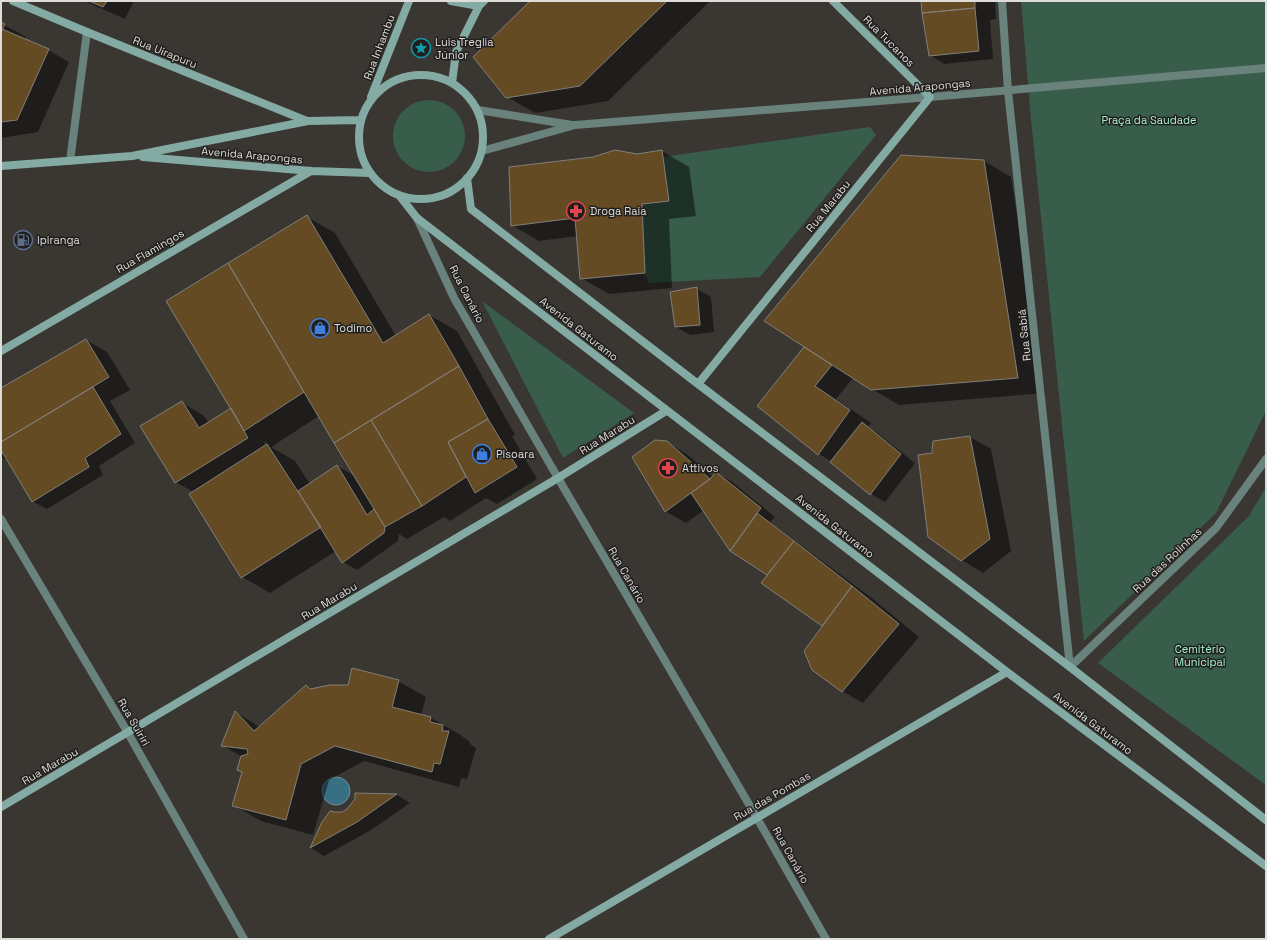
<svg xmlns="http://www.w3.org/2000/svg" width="1267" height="940" font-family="'Space Grotesk',sans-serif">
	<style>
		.green { fill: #385d4b }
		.water { fill: #386f82; stroke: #6a909c }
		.shadow { fill: #0007; fill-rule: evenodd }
		.building { fill: #644b23; stroke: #827f7a }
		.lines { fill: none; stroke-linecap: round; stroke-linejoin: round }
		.lane { stroke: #69827c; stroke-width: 8 }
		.street { stroke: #69827c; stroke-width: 8 }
		.secondary { stroke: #83aba3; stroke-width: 8 }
		.labels { text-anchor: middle; stroke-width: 3; stroke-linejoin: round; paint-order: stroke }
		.street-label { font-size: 11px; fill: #dfddda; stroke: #201f1d }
		.poi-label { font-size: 11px; fill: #dfddda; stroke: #201f1d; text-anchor: start }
		.park-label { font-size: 11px; fill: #a4f3cc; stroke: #201f1d }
	</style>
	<rect width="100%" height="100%" fill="#3a3733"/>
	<path class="green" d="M1021 1H1266V411L1216 513 1084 641 1031 119Z
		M393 136a36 36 0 1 1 72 0a36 36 0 1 1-72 0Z
		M870 127 876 135 760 277 649 283 645 273 642 204 669 201 663 157Z
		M482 301 634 413 563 458Z
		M1266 487V785L1098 663 1249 516Z"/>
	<path class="water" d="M322 791a14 14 0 1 1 28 0a14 14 0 1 1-28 0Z"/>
	<path class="shadow" d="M84 1H134L125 19Z
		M531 1H710L608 101 535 113 507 97Z
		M922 1H995L996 19 990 20 993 59 944 64 930 55Z
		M1 23 26 37 24 40 48 50 69 62 38 132 1 138Z
		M662 151 689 167 696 216 669 219 672 288 609 294 581 278 578 236 539 241 512 225 637 155Z
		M984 161 1011 177 1045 393 899 405 853 378 836 399 871 423 868 427 876 432 915 463 885 502 871 494 832 462 819 454 758 406 810 351Z
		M307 217 335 233 396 336 429 315 457 331 515 435 512 436 537 479 497 504 486 498 450 521 444 517 407 539 399 534 398 541 357 570 343 562 336 551 270 593 242 577 194 492 175 482 182 403 203 415 209 423 232 409ZM319 416 355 476 337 466 310 484 295 461 271 447ZM263 441 268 444 266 446Z
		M697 289 711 297 714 332 690 335 676 327Z
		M86 340 107 352 130 390 110 401 135 443 99 466 103 475 47 509 32 501 10 462 1 457V389Z
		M970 437 991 449 1011 551 983 573 962 560 933 454Z
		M667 442 688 455 713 477 716 473 731 481 775 517 770 522 873 599 919 637 863 703 842 691 823 626 762 583 769 575 731 550 704 510 686 523 665 511Z
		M398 681 426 697 421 716 431 718 459 734 470 742V744L476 748 467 779 461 778 459 787 364 761 329 780 313 835 261 821 233 805 243 772 238 770 242 757 222 745 235 712 260 727 306 686 312 690ZM442 728H444L441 736Z
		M356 794 397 795 410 803 371 830 324 856 311 848 323 823 348 810 356 800Z"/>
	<path class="building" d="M89 1H107L103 7Z
		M530 1H667L580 86 506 98 473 57Z
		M921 1H975V8L922 13Z
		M975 8 979 51 929 56 922 13Z
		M1 22 5 24 1 32Z
		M2 29 49 49 17 120 1 122V32Z
		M615 150 637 154 662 150 669 201 642 204 645 273 580 279 575 218 511 226 509 167 593 157Z
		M901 155 984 160 1018 378 871 390 764 321Z
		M307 215 383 343 429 314 459 366 334 443 228 263Z
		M228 263 304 392 244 431 166 301Z
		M697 287 700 325 675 327 670 292Z
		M86 339 109 377 1 442V388Z
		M804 347 832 365 815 386 850 410 818 455 757 406Z
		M459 366 488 419 448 442 466 477 422 506 371 420Z
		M93 387 121 434 85 458 89 467 32 502 1 450V442Z
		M182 401 199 428 231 408 248 438 175 483 140 426Z
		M488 419 517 467 475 493 448 442Z
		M371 420 422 506 385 527 334 443Z
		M862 422 901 454 870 495 830 462Z
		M970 436 990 539 961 561 928 537 918 455 932 453 933 441Z
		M655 440 667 441 710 479 665 512 632 457Z
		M267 444 321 527 241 578 189 494Z
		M337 465 367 515 374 509 385 527 384 533 342 563 298 491Z
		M716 472 761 508 730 551 691 493 710 479Z
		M757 513 794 541 767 575 730 551Z
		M794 541 852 586 822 626 761 583Z
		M852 586 899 624 842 692 812 670 804 651Z
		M352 668 399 680 392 707 431 717 430 722 443 725 442 731H449L440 764 434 763 432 772 335 746 301 764 286 820 232 806 242 772 237 770 241 756 248 754 247 749 221 746 235 711 254 731 306 685 310 689 330 685H348Z
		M355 793 397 794 357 822 310 848 322 822 330 811 335 812H342L347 809 355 799Z"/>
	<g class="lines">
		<path class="lane" d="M70 161 87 32"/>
		<path class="street" d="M1002 1 1008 91 1070 667
			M478 110 572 125
			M482 151 575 125 930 97 1266 68
			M417 218 454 298 558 478 757 818 826 939
			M1 519 128 733 244 939
			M1070 667 1216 528 1266 459"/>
		<path class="secondary" d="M13 1 87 32 307 121
			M451 1 479 6
			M359 137a62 62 0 1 1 124 0a62 62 0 1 1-124 0Z
			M452 83 456 52 479 6 484 1
			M371 97 409 1
			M143 157 311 171 370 173
			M1 166 132 156 308 121 361 120
			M467 178 471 209 698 384 1070 667 1266 820
			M399 195 417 218 1007 672 1266 866
			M1 351 311 171
			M698 384 930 97 833 1
			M1 807 558 478 666 411
			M549 939 1007 672"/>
	</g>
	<defs>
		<symbol id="sight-ring" viewBox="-11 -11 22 22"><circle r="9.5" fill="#201f1d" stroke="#0f9aa8" stroke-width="1.5"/><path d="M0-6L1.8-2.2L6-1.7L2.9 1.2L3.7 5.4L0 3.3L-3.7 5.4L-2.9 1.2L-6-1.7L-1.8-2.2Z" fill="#0f9aa8"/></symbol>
		<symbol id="pharmacy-ring" viewBox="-11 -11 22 22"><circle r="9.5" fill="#201f1d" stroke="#e0444e" stroke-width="1.5"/><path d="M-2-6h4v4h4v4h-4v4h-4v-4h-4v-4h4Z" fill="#e0444e"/></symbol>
		<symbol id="fuel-ring" viewBox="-11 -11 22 22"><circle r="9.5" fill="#201f1d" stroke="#5c6f8a" stroke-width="1.5"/><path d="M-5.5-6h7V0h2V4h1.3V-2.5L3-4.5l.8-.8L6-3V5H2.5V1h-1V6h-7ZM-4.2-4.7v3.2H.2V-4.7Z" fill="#5c6f8a"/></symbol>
		<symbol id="shop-ring" viewBox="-11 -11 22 22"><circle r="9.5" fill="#201f1d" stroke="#3f7fe0" stroke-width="1.5"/><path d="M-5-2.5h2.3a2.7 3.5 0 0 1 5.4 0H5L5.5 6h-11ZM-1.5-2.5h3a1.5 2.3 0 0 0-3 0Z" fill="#3f7fe0"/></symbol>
	</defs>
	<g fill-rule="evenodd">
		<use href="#sight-ring" x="410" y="37" width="22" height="22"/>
		<use href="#pharmacy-ring" x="565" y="200" width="22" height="22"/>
		<use href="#fuel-ring" x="12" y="229" width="22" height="22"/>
		<use href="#shop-ring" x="309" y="317" width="22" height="22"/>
		<use href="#shop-ring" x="471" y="443" width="22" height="22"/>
		<use href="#pharmacy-ring" x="657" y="457" width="22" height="22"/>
	</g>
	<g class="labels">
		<g class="street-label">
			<text transform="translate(889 41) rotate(45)" y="4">Rua Tucanos</text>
			<text transform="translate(379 47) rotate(-69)" y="4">Rua Inhambu</text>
			<text transform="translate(165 52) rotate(22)" y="4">Rua Uirapuru</text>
			<text transform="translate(920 87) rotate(-5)" y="4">Avenida Arapongas</text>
			<text transform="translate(252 155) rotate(5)" y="4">Avenida Arapongas</text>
			<text transform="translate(828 206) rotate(-51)" y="4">Rua Marabu</text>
			<text transform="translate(150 251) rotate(-30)" y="4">Rua Flamingos</text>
			<text transform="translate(467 294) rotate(63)" y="4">Rua Canário</text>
			<text transform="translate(579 329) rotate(38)" y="4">Avenida Gaturamo</text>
			<text transform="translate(1024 335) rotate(-96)" y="4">Rua Sabiá</text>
			<text transform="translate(607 435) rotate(-32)" y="4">Rua Marabu</text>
			<text transform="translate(835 526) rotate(38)" y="4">Avenida Gaturamo</text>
			<text transform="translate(1167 560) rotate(-43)" y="4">Rua das Rolinhas</text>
			<text transform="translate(627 575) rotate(60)" y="4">Rua Canário</text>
			<text transform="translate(329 601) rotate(-31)" y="4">Rua Marabu</text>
			<text transform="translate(134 722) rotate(60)" y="4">Rua Suiriri</text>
			<text transform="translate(1093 723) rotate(37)" y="4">Avenida Gaturamo</text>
			<text transform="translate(50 766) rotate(-30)" y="4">Rua Marabu</text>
			<text transform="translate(772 796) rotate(-30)" y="4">Rua das Pombas</text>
			<text transform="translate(791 855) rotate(61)" y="4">Rua Canário</text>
		</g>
		<g class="poi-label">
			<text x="435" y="46">Luis Treglia<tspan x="435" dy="13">Júnior</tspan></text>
			<text x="590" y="215">Droga Raia</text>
			<text x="37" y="244">Ipiranga</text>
			<text x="334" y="332">Todimo</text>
			<text x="496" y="458">Pisoara</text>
			<text x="682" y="472">Attivos</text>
		</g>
		<g class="park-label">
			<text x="1149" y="124">Praça da Saudade</text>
			<text x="1200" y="653">Cemitério<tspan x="1200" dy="13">Municipal</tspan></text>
		</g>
	</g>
	<rect width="1267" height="940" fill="none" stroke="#dfddda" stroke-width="4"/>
</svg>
